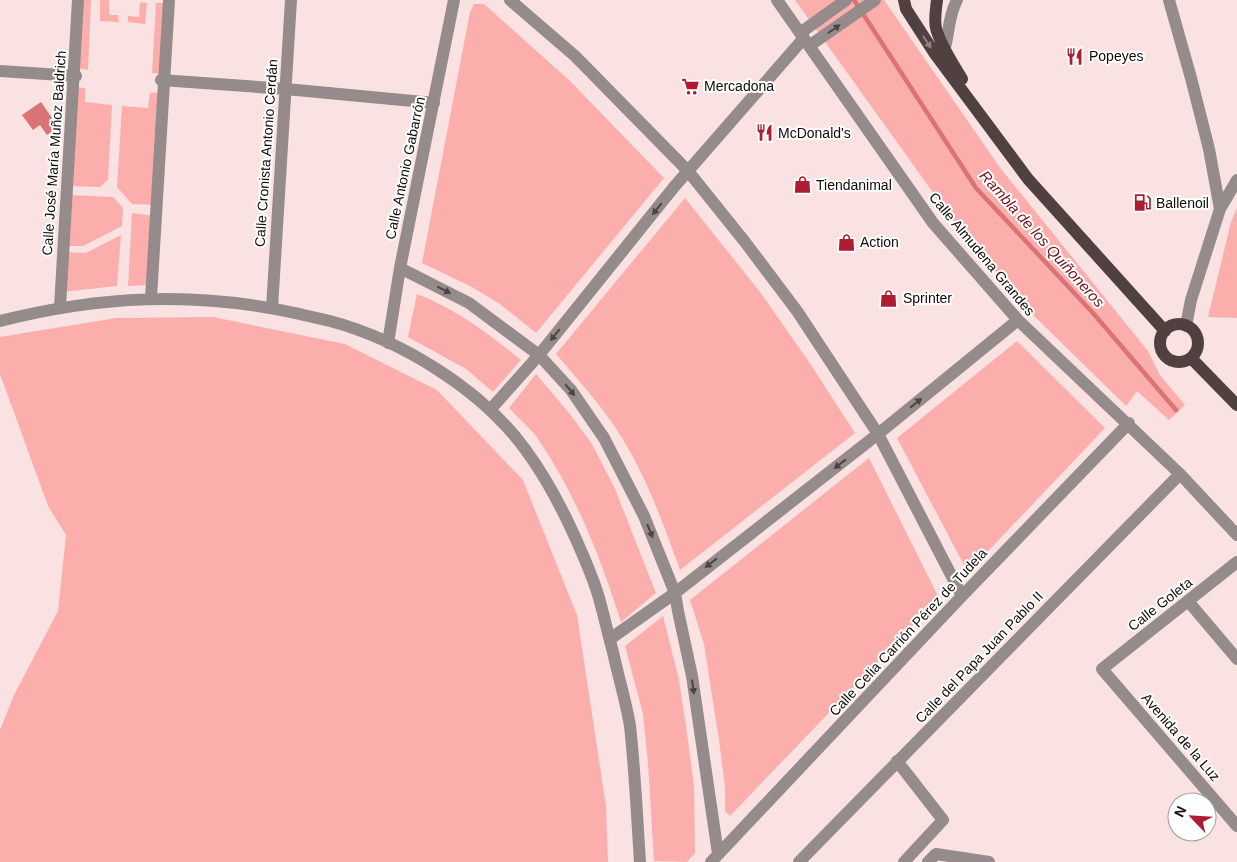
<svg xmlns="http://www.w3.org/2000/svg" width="1237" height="862" font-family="Helvetica,sans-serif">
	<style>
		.green { fill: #fcaead }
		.water { fill: #da7375 }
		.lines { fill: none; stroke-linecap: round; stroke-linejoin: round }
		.stream { stroke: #da7375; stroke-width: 4.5 }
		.minor { stroke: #948b8a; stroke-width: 12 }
		.major { stroke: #504040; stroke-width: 12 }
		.oneway { fill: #4c4443 }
		.oneway2 { fill: #8d8383 }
		.labels { text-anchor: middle; stroke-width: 4; stroke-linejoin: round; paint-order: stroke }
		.poi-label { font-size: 14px; fill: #110a09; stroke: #fff; text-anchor: start }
		.street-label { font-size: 14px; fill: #110a09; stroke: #fff }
		.water-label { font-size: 15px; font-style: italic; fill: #70121e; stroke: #fff }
	</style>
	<rect width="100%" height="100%" fill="#f9e2e1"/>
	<path class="green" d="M81 0H91L88 70 76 68Z
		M100 0H109V15H118L119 22 100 21Z
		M795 0H884L1001 169 1148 351 1160 375 1185 405 1169 420 1137 391 1126 406 1029 311 957 226Z
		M140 2 147 3 145 24 128 22V16L139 17Z
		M156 3H166L162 74 152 73Z
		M474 4H484L570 81 664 178 536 333 500 304 470 286 422 263 470 12Z
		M75 87 85 88V102L112 105 108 180 100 187 69 186Z
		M160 92 154 205 132 204 117 187 122 106 148 108 150 93Z
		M69 195 113 197 123 208 122 226 83 246H65Z
		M685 198 760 292 809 362 855 433 680 570C664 526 647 478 622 438 603 407 579 381 556 354Z
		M1237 208V318L1208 317 1231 222Z
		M132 213 154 216 150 285 128 286Z
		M121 235 117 286 63 292 65 252 86 253Z
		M417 294C456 309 489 334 521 360L493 392 466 369 408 337Z
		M213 317 345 344 437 390 523 480 577 615 606 806 608 862H0V730L14 695 58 611 66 535 48 506 0 374V337L116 318Z
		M1017 341 1105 428 973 567 964 565 897 438Z
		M536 374 569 413 592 444 615 489 656 593 621 622C601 559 577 497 540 442 532 429 519 419 509 408Z
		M869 458 939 598 730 816 725 811V787L719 740 704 644 690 600Z
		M663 616 679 680 686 726 694 786 695 853 687 862 654 861 648 763 643 714 625 646Z"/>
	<path class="water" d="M41 102 58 127 47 135 40 125 33 130 22 115Z"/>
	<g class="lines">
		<path class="stream" d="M854 0 976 188 1093 313 1176 410"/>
		<path class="minor" d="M510 0 575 56 688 171 745 242 797 311 878 434 962 596
			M777 0 933 223 1018 320 1180 474 1237 535
			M1169 0 1191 78 1209 149 1220 209 1191 300 1186 326
			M800 33 846 0
			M809 46 875 0
			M945 47C950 29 948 17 957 0
			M0 71 76 76
			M161 80 286 89 434 103
			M1220 209 1237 180
			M400 268 469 303 539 355 571 390 604 438 644 516 675 593 678 611 692 676 718 854
			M151 298 169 0
			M60 307 78 0
			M272 308 291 0
			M0 321C99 296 194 291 295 313 307 316 318 318 330 321 401 340 481 389 525 449 545 476 561 506 575 537 584 557 593 577 599 598 604 616 608 634 613 652 618 676 626 701 630 726 635 771 637 817 640 862
			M388 343 400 268 454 0
			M490 410 539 355 674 187 804 38
			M1237 562 1102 669 1237 826
			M1188 601 1237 659
			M610 639 675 593 878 434 1018 320
			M897 761 943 820 904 862
			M711 862 962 596 1129 423
			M799 862 1180 474
			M928 862 936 854 989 862"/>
		<path class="major" d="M904 0 906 9 935 54 1028 179 1165 331
			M937 0C936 9 934 19 936 28 940 45 954 65 962 79
			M1160 343a19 19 0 1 1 38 0a19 19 0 1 1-38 0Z
			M1191 358 1237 405"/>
	</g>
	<defs><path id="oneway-solid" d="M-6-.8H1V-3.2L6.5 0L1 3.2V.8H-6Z" transform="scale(1.25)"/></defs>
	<g class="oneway">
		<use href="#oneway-solid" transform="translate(834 29) rotate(-35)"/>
		<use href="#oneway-solid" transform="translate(657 209) rotate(129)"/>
		<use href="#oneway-solid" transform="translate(444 290) rotate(27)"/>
		<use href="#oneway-solid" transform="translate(555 335) rotate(129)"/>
		<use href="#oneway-solid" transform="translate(570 390) rotate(50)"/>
		<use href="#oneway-solid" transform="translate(916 403) rotate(-39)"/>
		<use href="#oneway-solid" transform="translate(840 464) rotate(142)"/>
		<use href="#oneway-solid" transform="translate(650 531) rotate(68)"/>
		<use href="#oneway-solid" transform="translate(711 563) rotate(142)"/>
		<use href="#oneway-solid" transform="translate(693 687) rotate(82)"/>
	</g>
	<use class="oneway2" href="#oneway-solid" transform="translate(927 42) rotate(57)"/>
	<defs>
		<symbol id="restaurant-bare" viewBox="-9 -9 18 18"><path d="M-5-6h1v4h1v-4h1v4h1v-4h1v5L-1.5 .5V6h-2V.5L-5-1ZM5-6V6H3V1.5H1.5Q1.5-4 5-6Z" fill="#af1b31" stroke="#fff" stroke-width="2.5" paint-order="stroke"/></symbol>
		<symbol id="supermarket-bare" viewBox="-9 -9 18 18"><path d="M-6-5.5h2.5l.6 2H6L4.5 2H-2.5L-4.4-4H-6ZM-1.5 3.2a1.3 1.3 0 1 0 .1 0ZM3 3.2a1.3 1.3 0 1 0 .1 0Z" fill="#af1b31" stroke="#fff" stroke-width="2.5" paint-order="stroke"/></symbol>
		<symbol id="shop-bare" viewBox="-9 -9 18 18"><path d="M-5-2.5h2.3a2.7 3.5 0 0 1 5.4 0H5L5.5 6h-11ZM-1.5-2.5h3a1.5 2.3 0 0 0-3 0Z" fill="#af1b31" stroke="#fff" stroke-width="2.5" paint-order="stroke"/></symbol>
		<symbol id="fuel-bare" viewBox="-9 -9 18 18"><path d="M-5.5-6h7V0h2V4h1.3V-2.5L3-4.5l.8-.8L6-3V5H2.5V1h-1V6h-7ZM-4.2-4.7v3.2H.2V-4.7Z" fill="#af1b31" stroke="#fff" stroke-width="2.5" paint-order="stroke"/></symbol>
	</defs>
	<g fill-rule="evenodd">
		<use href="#restaurant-bare" x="1062" y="44" width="25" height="25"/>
		<use href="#supermarket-bare" x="678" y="74" width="25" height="25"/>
		<use href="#restaurant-bare" x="752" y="120" width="25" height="25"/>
		<use href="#shop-bare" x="790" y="172" width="25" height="25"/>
		<use href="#fuel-bare" x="1130" y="190" width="25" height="25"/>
		<use href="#shop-bare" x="834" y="230" width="25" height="25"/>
		<use href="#shop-bare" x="876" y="286" width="25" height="25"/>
	</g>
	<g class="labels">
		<g class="poi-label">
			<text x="1089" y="61">Popeyes</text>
			<text x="704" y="91">Mercadona</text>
			<text x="778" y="138">McDonald's</text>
			<text x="816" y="190">Tiendanimal</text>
			<text x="1156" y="208">Ballenoil</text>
			<text x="860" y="247">Action</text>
			<text x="903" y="303">Sprinter</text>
		</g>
		<g class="street-label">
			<text transform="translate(54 153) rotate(-86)" y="5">Calle José María Muñoz Baldrich</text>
			<text transform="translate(266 153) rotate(-86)" y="5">Calle Cronista Antonio Cerdán</text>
			<text transform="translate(405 168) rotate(-78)" y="5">Calle Antonio Gabarrón</text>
			<text transform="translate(982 254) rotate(50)" y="5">Calle Almudena Grandes</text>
			<text transform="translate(1160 604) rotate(-38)" y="5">Calle Goleta</text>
			<text transform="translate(908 632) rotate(-47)" y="5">Calle Celia Carrión Pérez de Tudela</text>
			<text transform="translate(979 657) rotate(-46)" y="5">Calle del Papa Juan Pablo II</text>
			<text transform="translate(1181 737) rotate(49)" y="5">Avenida de la Luz</text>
		</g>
		<g class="water-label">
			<text transform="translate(1042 239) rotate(48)" y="5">Rambla de los Quiñoneros</text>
		</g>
	</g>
	<g transform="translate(1192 817) rotate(295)"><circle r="24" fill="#ffffff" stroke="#a09d9d"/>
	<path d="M0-4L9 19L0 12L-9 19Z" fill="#af1b31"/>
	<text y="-8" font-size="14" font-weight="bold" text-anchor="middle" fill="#110a09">N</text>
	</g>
</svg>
